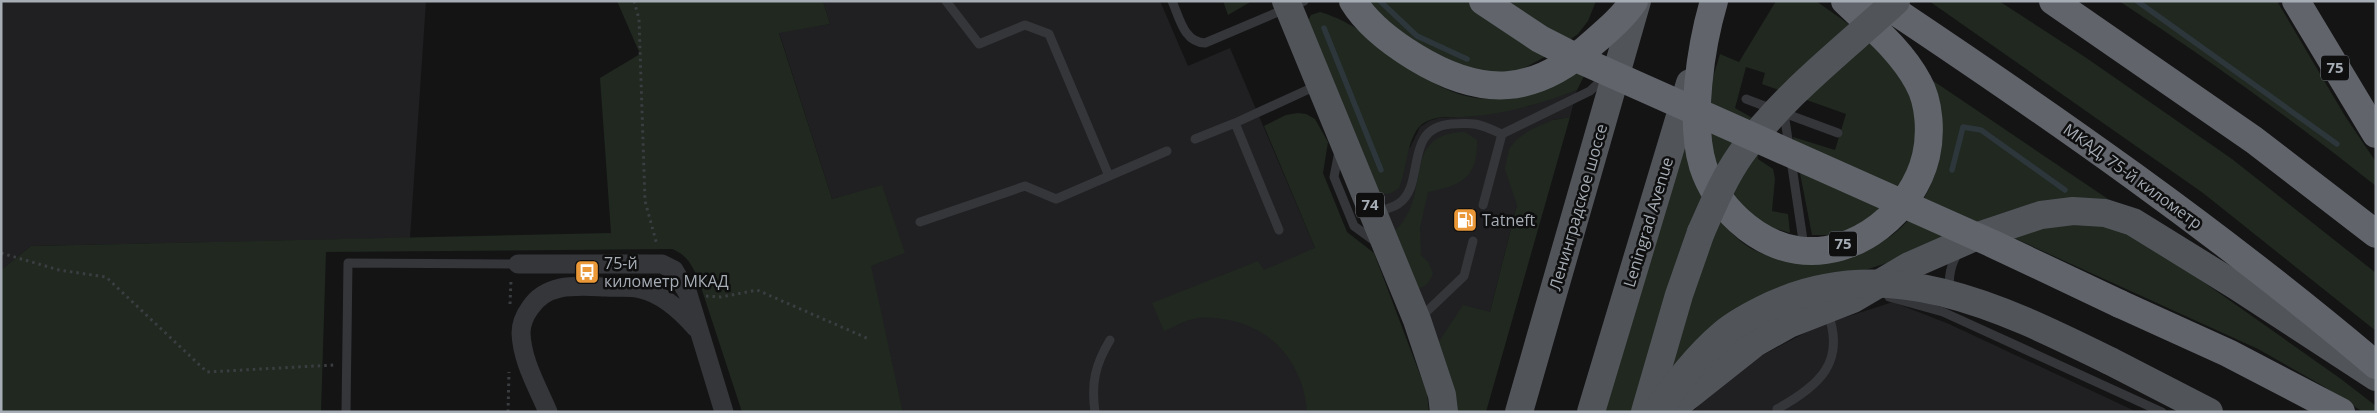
<svg xmlns="http://www.w3.org/2000/svg" width="2377" height="413" font-family="'Open Sans',sans-serif">
	<style>
		.built { fill: #202022 }
		.green { fill: #202820 }
		.lines { fill: none; stroke-linecap: round; stroke-linejoin: round }
		.stream { stroke: #2d363b; stroke-width: 5.5 }
		.path { stroke: #3b3e41; stroke-width: 3; stroke-dasharray: 2.5 4; stroke-linecap: butt }
		.lane { stroke: #35363a; stroke-width: 9 }
		.street { stroke: #35363a; stroke-width: 19 }
		.primary { stroke: #515459; stroke-width: 28 }
		.highway { stroke: #61656b; stroke-width: 28 }
		.primary-bridge { stroke: #515459; stroke-width: 28 }
		.highway-bridge { stroke: #61656b; stroke-width: 28 }
		.labels { text-anchor: middle; stroke-width: 5; stroke-linejoin: round; paint-order: stroke }
		.shield { fill: #0f0f10; stroke: #797e84; stroke-width: 1 }
		.shield-label { font-size: 15px; font-weight: bold; fill: #a6adb5 }
		.street-label { font-size: 16px; fill: #a6adb5; stroke: #0f0f10 }
		.poi-label { font-size: 16px; fill: #a6adb5; stroke: #0f0f10; text-anchor: start }
	</style>
	<rect width="100%" height="100%" fill="#141415"/>
	<path class="built" d="M1 1H426L410 238 31 246 1 270Z
		M823 1H1160L1188 66 1230 48 1315 248 1345 412H903L870 266 904 253 882 186 832 199 779 32 830 24Z
		M1577 90 1570 117 1553 120 1517 205 1490 312 1436 346 1378 191 1411 146 1420 127 1429 121 1439 118 1475 116 1529 106Z
		M1893 302 1949 324 2137 412H1693L1708 394 1734 370 1818 326Z"/>
	<path class="green" d="M617 1H823L830 24 779 33 832 199 882 185 905 253 871 266 903 412H742L698 278C691 264 687 255 672 249L326 252 321 412H1V270L31 246 611 233 600 78 640 54Z
		M1223 1H1252L1228 15Z
		M1366 1H1596L1588 21 1578 34 1552 53 1521 70 1481 77 1411 44Z
		M1776 1H1816L1877 44 1906 83 1918 122 1915 163 1890 204 1846 232 1829 235H1812L1793 137 1835 150 1846 114 1762 84 1765 73 1746 67 1735 108 1756 120 1758 159 1773 169 1775 179 1772 211 1788 214 1790 233 1767 226 1744 213 1709 155 1710 87 1720 54 1739 62Z
		M1929 1H1999L2085 57 2232 159 2376 273V331L2203 193Z
		M2119 1H2277L2345 116 2376 162V186C2293 120 2208 59 2119 1Z
		M1320 12C1384 30 1422 101 1494 99 1532 97 1552 74 1587 70L1577 90C1541 104 1502 115 1463 117 1448 117 1430 115 1419 127 1406 143 1407 170 1399 188 1391 194 1387 196 1378 191L1307 23 1311 15Z
		M1929 78 2108 199H2086L1862 271 1836 273 1806 279 1663 382 1631 412H1605L1684 136C1695 159 1714 215 1730 231 1758 261 1777 257 1814 253 1830 252 1855 253 1870 247 1909 234 1938 185 1941 146 1943 130 1932 96 1929 78Z
		M1298 113 1306 114 1315 119 1328 142 1323 173 1347 232 1374 253 1427 393 1429 412H1307C1304 366 1274 328 1228 320 1217 318 1204 316 1193 319 1183 321 1174 327 1164 331L1152 303 1258 261 1264 270 1315 248 1264 126 1286 115Z
		M1570 117 1486 412H1455L1436 346 1463 305 1490 312 1517 205 1505 169 1509 149 1517 139 1532 129 1553 120Z
		M1465 132 1477 140C1478 178 1461 186 1428 192L1420 228 1421 255 1429 263 1433 274C1429 282 1426 288 1417 288L1394 231C1434 199 1398 133 1465 132Z
		M2084 219 2144 240 2341 379 2376 406V412H2363L2323 386 2258 349 2003 233Z"/>
	<g class="lines">
		<path class="stream" d="M1380 1 1417 36 1467 59
			M2137 1 2337 144
			M1324 28 1381 170
			M1952 170 1963 127 1981 130 2065 190"/>
		<path class="path" d="M634 1 639 19 645 201 657 245
			M1 253 59 270 106 277 207 372 334 365
			M706 296 721 297 757 290 869 339
			M510 304 511 280
			M508 412 509 372"/>
		<path class="lane" d="M946 1 979 44 1025 25 1049 34 1109 176
			M1172 1C1180 19 1184 42 1205 43L1304 1
			M1746 99 1775 110
			M1195 139 1235 123
			M1339 151 1334 177 1354 226 1376 242
			M1483 205 1502 134 1590 91 1606 76
			M1376 212C1383 210 1392 208 1398 204 1427 185 1402 128 1451 124 1476 122 1479 124 1502 134
			M920 222 1025 186 1056 199 1167 151
			M1279 230 1235 123 1318 85
			M1804 247 1784 113 1838 133
			M1951 292C1947 280 1951 262 1959 252
			M1889 297 1943 312 2162 412
			M1420 318 1464 276 1473 241
			M1777 409C1819 386 1847 362 1827 311
			M346 412 348 263 518 264
			M1095 412C1091 383 1095 365 1110 340"/>
		<path class="street" d="M518 264H662L674 270 688 294 724 412
			M548 412C537 386 522 361 521 333 521 324 525 315 530 308 547 282 578 286 606 287 617 288 630 286 641 289 663 294 682 312 696 328"/>
		<path class="primary" d="M1286 1 1417 320 1442 395 1444 412
			M2110 361 2209 412
			M1519 412 1637 1
			M1591 412 1690 83
			M1645 412 1679 295 1701 232
			M1668 412 1755 343 1789 324 1853 299 1909 266 1975 237 2041 215 2073 211 2105 213 2133 222 2235 285 2376 377"/>
		<path class="highway" d="M1353 1C1367 24 1392 43 1415 57 1482 98 1535 96 1594 42 1609 29 1623 17 1634 1
			M1714 1C1701 45 1689 121 1703 166 1716 206 1754 243 1797 250 1856 259 1913 211 1926 156 1931 134 1930 103 1918 82 1901 50 1871 26 1845 1
			M1880 1C2051 115 2219 232 2376 365
			M2053 1 2254 140 2376 234
			M2296 1 2376 134
			M2120 304 2228 353 2341 412"/>
		<path class="primary-bridge" d="M1701 232C1713 205 1724 178 1741 154 1783 95 1843 50 1896 1
			M1656 412C1676 384 1697 356 1723 334 1737 322 1755 313 1772 305 1889 251 2004 309 2110 361"/>
		<path class="highway-bridge" d="M1483 1 1540 39 1585 62 1991 243 2120 304"/>
	</g>
	<defs>
		<symbol id="fuel-square" viewBox="-11 -11 22 22"><rect x="-9" y="-9" width="18" height="18" rx="4" fill="#ea9837" stroke="#0f0f10"/><path d="M-5.5-6h7V0h2V4h1.3V-2.5L3-4.5l.8-.8L6-3V5H2.5V1h-1V6h-7ZM-4.2-4.7v3.2H.2V-4.7Z" fill="#fff"/></symbol>
		<symbol id="bus-square" viewBox="-11 -11 22 22"><rect x="-9" y="-9" width="18" height="18" rx="4" fill="#ea9837" stroke="#0f0f10"/><path d="M-5-6H5V4H4V6H2V4H-2V6H-4V4H-5ZM-3.5-4V0h7V-4ZM-3.5 1.2v1.5H-2V1.2ZM2 1.2v1.5H3.5V1.2Z" fill="#fff"/></symbol>
	</defs>
	<g fill-rule="evenodd">
		<use href="#fuel-square" x="1451" y="206" width="28" height="28"/>
		<use href="#bus-square" x="573" y="258" width="28" height="28"/>
	</g>
	<g class="labels">
		<g class="shield">
			<rect x="2321" y="55.5" width="28" height="25" rx="4"/>
			<rect x="1356" y="192.5" width="28" height="25" rx="4"/>
			<rect x="1829" y="231.5" width="28" height="25" rx="4"/>
		</g>
		<g class="shield-label">
			<text x="2335" y="73">75</text>
			<text x="1370" y="210">74</text>
			<text x="1843" y="249">75</text>
		</g>
		<g class="street-label">
			<text transform="translate(2133 176) rotate(36)" y="6">МКАД, 75-й километр</text>
			<text transform="translate(1578 207) rotate(-74)" y="6">Ленинградское шоссе</text>
			<text transform="translate(1648 222) rotate(-73)" y="6">Leningrad Avenue</text>
		</g>
		<g class="poi-label">
			<text x="1482" y="226">Tatneft</text>
			<text x="604" y="269">75-й<tspan x="604" dy="18">километр МКАД</tspan></text>
		</g>
	</g>
	<rect width="2377" height="413" fill="none" stroke="#a6adb5" stroke-width="5"/>
</svg>
